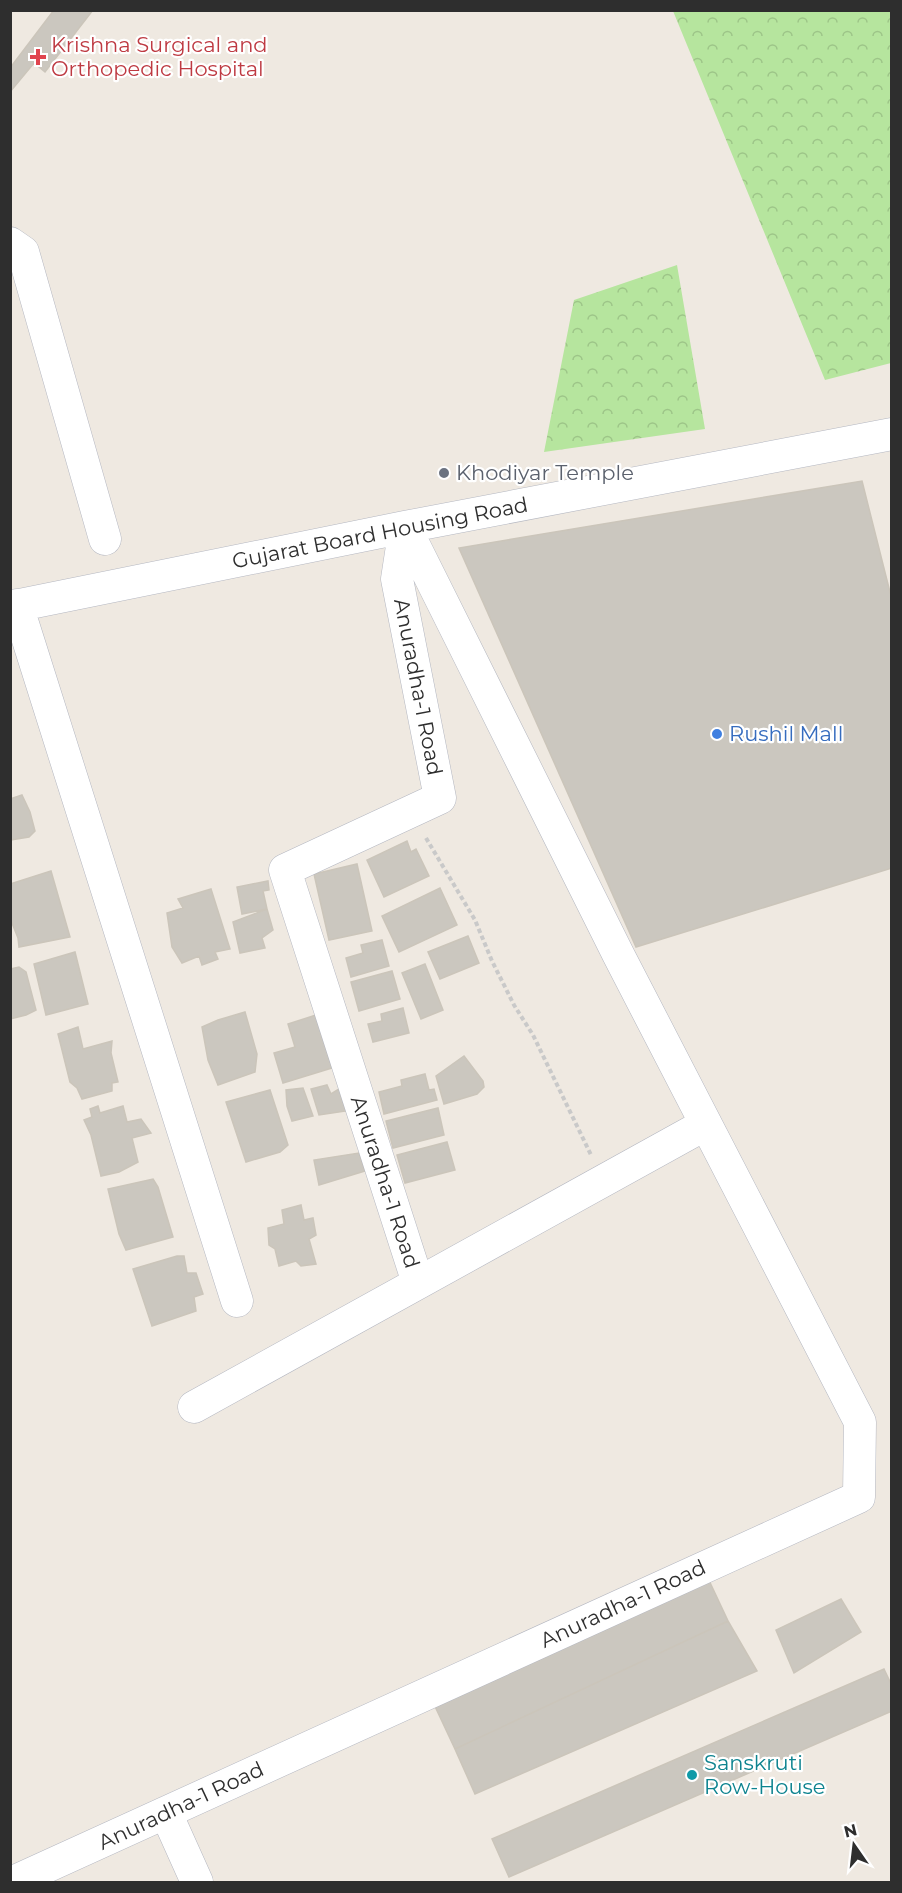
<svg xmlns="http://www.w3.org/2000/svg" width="902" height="1893" font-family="Montserrat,sans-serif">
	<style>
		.park { fill: url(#park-crowns) }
		.building { fill: #cbc7bf; stroke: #cbc5ba; stroke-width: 1.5 }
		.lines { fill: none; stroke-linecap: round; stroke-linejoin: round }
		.minor-casing { stroke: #b4b7c1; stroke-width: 33 }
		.path { stroke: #c9c9c9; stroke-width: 4; stroke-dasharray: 4.5 3; stroke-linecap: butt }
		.minor { stroke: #fff; stroke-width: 32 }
		.health-dot { fill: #e0444e; stroke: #fff; stroke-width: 2 }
		.worship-dot { fill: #6b7280; stroke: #fff; stroke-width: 2 }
		.shop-dot { fill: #3f7fe0; stroke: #fff; stroke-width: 2 }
		.culture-dot { fill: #0f9aa8; stroke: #fff; stroke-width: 2 }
		.labels { text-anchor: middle; stroke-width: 4.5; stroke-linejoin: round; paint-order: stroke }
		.health-label { font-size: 21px; fill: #be3a42; stroke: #fff; text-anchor: start }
		.worship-label { font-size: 21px; fill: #5b616d; stroke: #fff; text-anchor: start }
		.street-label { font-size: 21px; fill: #2e2e2e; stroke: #fff }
		.shop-label { font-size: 21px; fill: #366cbe; stroke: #fff; text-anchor: start }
		.culture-label { font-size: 21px; fill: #0d838f; stroke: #fff; text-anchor: start }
	</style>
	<defs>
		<pattern id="park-crowns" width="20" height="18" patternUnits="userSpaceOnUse" patternTransform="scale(1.5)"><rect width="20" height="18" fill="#b6e59e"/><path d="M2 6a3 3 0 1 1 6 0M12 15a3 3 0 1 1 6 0" fill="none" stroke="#9dc588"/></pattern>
	</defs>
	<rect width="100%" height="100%" fill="#efe9e1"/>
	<path class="park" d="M673 11H891V363L825 380Z
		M677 265 705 429 544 452 574 300Z"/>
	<path class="building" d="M54 10H93L45 72 34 63 10 92V68Z
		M862 481 892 600V868L636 947 459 548Z
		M22 795 30 812 35 831 29 837 10 840V799Z
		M407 841 411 852 416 849 429 876 384 897 367 860Z
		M357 864 372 931 329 940 314 874Z
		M51 871 70 937 19 947 18 938 10 918V884Z
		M268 881 269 890 263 891 267 909 242 914 237 887Z
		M440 888 457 925 399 952 382 916Z
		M211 889 230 949 215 952 218 959 202 965 199 956 182 963 172 947 167 913 183 908 178 899Z
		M267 909 273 930 262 938 265 948 240 953 233 922Z
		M468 936 479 963 440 979 428 952Z
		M382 940 389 966 351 977 346 958 363 953 361 945Z
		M75 952 88 1004 46 1015 34 964Z
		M425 964 443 1010 421 1019 402 973Z
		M19 967 26 972 36 1010 26 1015 10 1019V969Z
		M392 971 400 999 359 1011 351 982Z
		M403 1008 409 1033 373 1042 368 1024 382 1021 381 1014Z
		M245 1012 257 1054 255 1072 218 1085 208 1060 202 1027 218 1020Z
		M316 1015 332 1068 283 1083 274 1053 295 1047 288 1024Z
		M78 1027 83 1049 112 1041 111 1053 118 1082 112 1083V1091L82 1099 77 1088 70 1082 58 1034Z
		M464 1056 483 1081 484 1087 477 1094 444 1104 436 1076Z
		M425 1074 429 1090 434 1089 437 1100 384 1114 379 1092 402 1086 401 1080Z
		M327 1085 331 1094 339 1089 346 1111 319 1115 311 1089Z
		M303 1088 313 1116 292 1121 287 1106 286 1090Z
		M270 1090 288 1145 280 1152 246 1162 226 1102Z
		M98 1106 100 1113 123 1106 127 1122 141 1119 151 1133 132 1138 138 1162 119 1172 101 1176 91 1135 84 1120 92 1117 90 1109Z
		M438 1108 444 1135 393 1148 386 1121Z
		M447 1142 455 1170 405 1183 397 1155Z
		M359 1153 365 1171 319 1185 314 1160Z
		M153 1179 158 1187 173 1237 126 1250 119 1234 108 1189Z
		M301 1205 304 1220 313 1218 316 1235 309 1239 316 1264 301 1266 296 1261 279 1266 275 1249 269 1245 268 1228 284 1224 282 1210Z
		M177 1256H184L187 1273H196L203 1294 194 1297 196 1311 152 1326 133 1269Z
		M706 1574 728 1621 455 1749 433 1702Z
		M841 1599 861 1632 794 1673 776 1630Z
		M728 1621 757 1671 475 1794 455 1749Z
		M884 1669 892 1686V1711L509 1877 492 1839Z"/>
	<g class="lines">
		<defs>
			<path id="minor" d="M10 243 23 252 105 539
				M405 527 397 579 440 798 285 870 418 1283
				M17 605 237 1301
				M10 607 405 527 892 434
				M194 1407 706 1124
				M166 1813 197 1882
				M13 1882 859 1497 860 1422 618 954 405 527"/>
		</defs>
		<use href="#minor" class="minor-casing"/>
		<path class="path" d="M426 838 475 920 492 961 514 1005 533 1035 591 1155"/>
		<use href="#minor" class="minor"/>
	</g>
	<path class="health-dot" d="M35 48h6v6h6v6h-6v6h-6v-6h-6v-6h6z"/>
	<circle class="worship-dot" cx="444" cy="473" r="6"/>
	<circle class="shop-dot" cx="717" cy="734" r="6"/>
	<circle class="culture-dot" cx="692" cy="1775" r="6"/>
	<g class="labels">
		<g class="health-label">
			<text x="51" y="52">Krishna Surgical and<tspan x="51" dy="24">Orthopedic Hospital</tspan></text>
		</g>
		<g class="worship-label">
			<text x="456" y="480">Khodiyar Temple</text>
		</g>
		<g class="street-label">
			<text transform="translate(380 533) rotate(-11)" y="7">Gujarat Board Housing Road</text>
			<text transform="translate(418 687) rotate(79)" y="7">Anuradha-1 Road</text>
			<text transform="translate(385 1182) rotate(72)" y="7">Anuradha-1 Road</text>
			<text transform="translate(623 1604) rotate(-25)" y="7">Anuradha-1 Road</text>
			<text transform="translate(181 1806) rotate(-25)" y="7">Anuradha-1 Road</text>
		</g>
		<g class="shop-label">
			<text x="729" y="741">Rushil Mall</text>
		</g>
		<g class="culture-label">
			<text x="704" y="1770">Sanskruti<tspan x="704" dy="24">Row-House</tspan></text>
		</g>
	</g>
	<rect width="902" height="1893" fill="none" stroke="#2e2e2e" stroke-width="24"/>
	<g transform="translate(854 1845) rotate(346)" stroke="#ffffff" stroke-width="4.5" paint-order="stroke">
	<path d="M0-4.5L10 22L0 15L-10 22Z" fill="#2e2e2e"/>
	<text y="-9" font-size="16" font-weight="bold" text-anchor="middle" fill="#2e2e2e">N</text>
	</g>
</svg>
